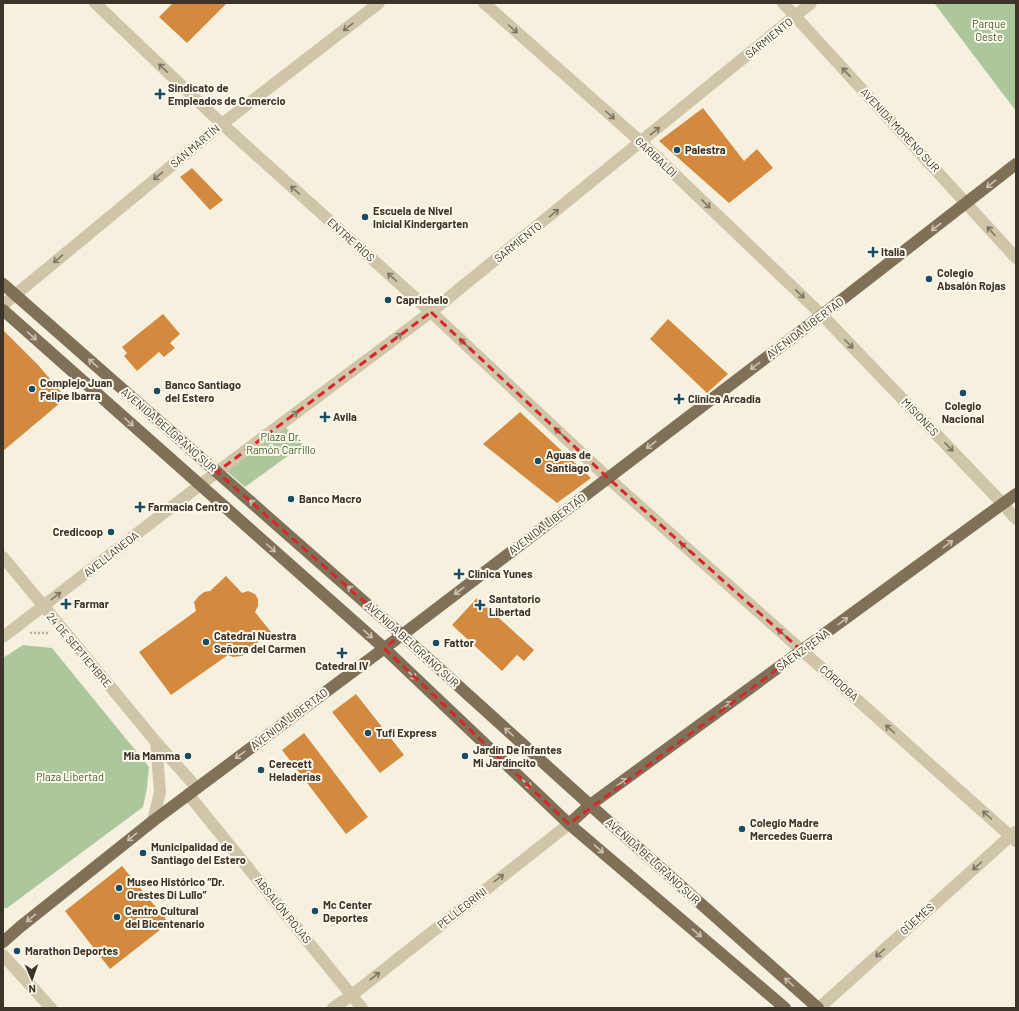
<svg xmlns="http://www.w3.org/2000/svg" width="1019" height="1011" font-family="Barlow,sans-serif">
	<style>
		.green { fill: #adc79c }
		.building { fill: #d48a3e }
		.lines { fill: none; stroke-linecap: round; stroke-linejoin: round }
		.path { stroke: #bcaf92; stroke-width: 2.5; stroke-dasharray: 2 2; stroke-linecap: butt }
		.minor { stroke: #d0c5a8; stroke-width: 12 }
		.major { stroke: #807058; stroke-width: 12 }
		.oneway { stroke: #7f7562 }
		.oneway2 { stroke: #cac2b1 }
		.marked { fill: none; stroke: #d62828; stroke-width: 3; stroke-dasharray: 8 5; stroke-linejoin: round }
		.poi-dot { fill: #194b63; stroke: #fcf9ec; stroke-width: 1.5 }
		.labels { text-anchor: middle; stroke-width: 4; stroke-linejoin: round; paint-order: stroke }
		.park-label { font-size: 11px; fill: #3d5e2a; stroke: #fcf9ec }
		.street-label { font-size: 11px; fill: #3c3429; stroke: #fcf9ec }
		.poi-label { font-size: 11px; font-weight: bold; fill: #3c3429; stroke: #fcf9ec; text-anchor: start }
	</style>
	<rect width="100%" height="100%" fill="#f6f1df"/>
	<path class="green" d="M934 3H1016V111Z
		M282 424 303 445 245 487 224 469Z
		M23 645 52 648 149 767 147 788 143 807 7 908H3V658Z"/>
	<path class="building" d="M173 3H227L187 43 159 17Z
		M703 108 744 161 757 149 773 168 729 203 659 141Z
		M192 168 223 200 210 210 180 177Z
		M163 314 180 334 170 343 175 348 164 357 159 352 137 371 124 356 127 353 122 347Z
		M668 319 728 374 707 393 650 339Z
		M3 330 39 366 66 398 3 451Z
		M520 412 591 478 557 503 483 444Z
		M226 576 242 593 248 591 255 594 258 599V606L255 612 271 632 242 656 233 657 228 655 171 695 139 652 196 611 194 602 199 596 204 592 210 591Z
		M477 598 534 650 524 661 517 655 502 671 452 625Z
		M356 694 404 755 380 773 332 712Z
		M304 733 368 817 346 834 282 750Z
		M122 866 169 923 110 969 65 911Z"/>
	<g class="lines">
		<path class="path" d="M30 633H50"/>
		<path class="minor" d="M95 3 222 124 431 312 608 478 1016 841
			M484 3 641 142 822 315 1003 504 1016 519
			M783 3 1016 258
			M3 305 222 124 379 3
			M3 557 156 742 197 788
			M3 637 217 472 431 312 811 3
			M188 794 362 1008
			M153 821 160 792 156 742
			M3 955 51 1008
			M333 1008 352 995 569 824
			M819 1008 1015 832"/>
		<path class="major" d="M3 284 402 635 590 805 818 1008
			M3 310 384 648 569 824 785 1008
			M569 824 590 805 1016 494
			M3 942 20 927 153 821 402 635 822 315 1016 164"/>
	</g>
	<defs><path id="oneway-shaft" d="M-6 0H5M1.5-3L5.5 0L1.5 3" fill="none" stroke-width="1.6" stroke-linecap="round" stroke-linejoin="round"/></defs>
	<g class="oneway">
		<use href="#oneway-shaft" transform="translate(348 27) rotate(142)"/>
		<use href="#oneway-shaft" transform="translate(513 29) rotate(42)"/>
		<use href="#oneway-shaft" transform="translate(163 68) rotate(-136)"/>
		<use href="#oneway-shaft" transform="translate(846 72) rotate(-133)"/>
		<use href="#oneway-shaft" transform="translate(610 115) rotate(42)"/>
		<use href="#oneway-shaft" transform="translate(655 131) rotate(-39)"/>
		<use href="#oneway-shaft" transform="translate(158 176) rotate(140)"/>
		<use href="#oneway-shaft" transform="translate(295 190) rotate(-138)"/>
		<use href="#oneway-shaft" transform="translate(706 204) rotate(44)"/>
		<use href="#oneway-shaft" transform="translate(554 213) rotate(-39)"/>
		<use href="#oneway-shaft" transform="translate(991 231) rotate(-132)"/>
		<use href="#oneway-shaft" transform="translate(58 259) rotate(140)"/>
		<use href="#oneway-shaft" transform="translate(392 277) rotate(-138)"/>
		<use href="#oneway-shaft" transform="translate(800 294) rotate(44)"/>
		<use href="#oneway-shaft" transform="translate(397 337) rotate(-37)"/>
		<use href="#oneway-shaft" transform="translate(464 343) rotate(-137)"/>
		<use href="#oneway-shaft" transform="translate(849 344) rotate(46)"/>
		<use href="#oneway-shaft" transform="translate(293 415) rotate(-37)"/>
		<use href="#oneway-shaft" transform="translate(559 432) rotate(-137)"/>
		<use href="#oneway-shaft" transform="translate(949 447) rotate(46)"/>
		<use href="#oneway-shaft" transform="translate(685 547) rotate(-138)"/>
		<use href="#oneway-shaft" transform="translate(56 596) rotate(-38)"/>
		<use href="#oneway-shaft" transform="translate(782 633) rotate(-138)"/>
		<use href="#oneway-shaft" transform="translate(890 729) rotate(-138)"/>
		<use href="#oneway-shaft" transform="translate(987 815) rotate(-138)"/>
		<use href="#oneway-shaft" transform="translate(977 866) rotate(138)"/>
		<use href="#oneway-shaft" transform="translate(499 878) rotate(-38)"/>
		<use href="#oneway-shaft" transform="translate(880 953) rotate(138)"/>
		<use href="#oneway-shaft" transform="translate(375 976) rotate(-38)"/>
	</g>
	<g class="oneway2">
		<use href="#oneway-shaft" transform="translate(991 184) rotate(141)"/>
		<use href="#oneway-shaft" transform="translate(936 227) rotate(142)"/>
		<use href="#oneway-shaft" transform="translate(32 336) rotate(42)"/>
		<use href="#oneway-shaft" transform="translate(93 363) rotate(-139)"/>
		<use href="#oneway-shaft" transform="translate(755 366) rotate(143)"/>
		<use href="#oneway-shaft" transform="translate(129 422) rotate(42)"/>
		<use href="#oneway-shaft" transform="translate(651 445) rotate(143)"/>
		<use href="#oneway-shaft" transform="translate(254 504) rotate(-139)"/>
		<use href="#oneway-shaft" transform="translate(948 544) rotate(-36)"/>
		<use href="#oneway-shaft" transform="translate(271 548) rotate(42)"/>
		<use href="#oneway-shaft" transform="translate(352 590) rotate(-139)"/>
		<use href="#oneway-shaft" transform="translate(459 591) rotate(143)"/>
		<use href="#oneway-shaft" transform="translate(843 621) rotate(-36)"/>
		<use href="#oneway-shaft" transform="translate(368 634) rotate(42)"/>
		<use href="#oneway-shaft" transform="translate(412 675) rotate(43)"/>
		<use href="#oneway-shaft" transform="translate(727 705) rotate(-36)"/>
		<use href="#oneway-shaft" transform="translate(509 732) rotate(-138)"/>
		<use href="#oneway-shaft" transform="translate(240 755) rotate(143)"/>
		<use href="#oneway-shaft" transform="translate(622 782) rotate(-36)"/>
		<use href="#oneway-shaft" transform="translate(527 784) rotate(43)"/>
		<use href="#oneway-shaft" transform="translate(132 837) rotate(141)"/>
		<use href="#oneway-shaft" transform="translate(599 849) rotate(41)"/>
		<use href="#oneway-shaft" transform="translate(31 918) rotate(141)"/>
		<use href="#oneway-shaft" transform="translate(697 933) rotate(41)"/>
		<use href="#oneway-shaft" transform="translate(789 982) rotate(-138)"/>
	</g>
	<path class="marked" d="M431 312 608 478 802 651 569 824 384 648 402 635 217 472Z"/>
	<g class="poi-dot">
		<path d="M158 88h4v4h4v4h-4v4h-4v-4h-4v-4h4z"/>
		<circle cx="677" cy="150" r="4"/>
		<circle cx="365" cy="217" r="4"/>
		<path d="M871 246h4v4h4v4h-4v4h-4v-4h-4v-4h4z"/>
		<circle cx="929" cy="279" r="4"/>
		<circle cx="388" cy="300" r="4"/>
		<circle cx="32" cy="389" r="4"/>
		<circle cx="157" cy="391" r="4"/>
		<circle cx="963" cy="393" r="4"/>
		<path d="M677 393h4v4h4v4h-4v4h-4v-4h-4v-4h4z"/>
		<path d="M323 411h4v4h4v4h-4v4h-4v-4h-4v-4h4z"/>
		<circle cx="538" cy="461" r="4"/>
		<circle cx="291" cy="499" r="4"/>
		<path d="M138 501h4v4h4v4h-4v4h-4v-4h-4v-4h4z"/>
		<circle cx="111" cy="532" r="4"/>
		<path d="M457 568h4v4h4v4h-4v4h-4v-4h-4v-4h4z"/>
		<path d="M64 598h4v4h4v4h-4v4h-4v-4h-4v-4h4z"/>
		<path d="M478 599h4v4h4v4h-4v4h-4v-4h-4v-4h4z"/>
		<circle cx="206" cy="642" r="4"/>
		<circle cx="436" cy="643" r="4"/>
		<path d="M340 647h4v4h4v4h-4v4h-4v-4h-4v-4h4z"/>
		<circle cx="368" cy="733" r="4"/>
		<circle cx="188" cy="756" r="4"/>
		<circle cx="465" cy="756" r="4"/>
		<circle cx="261" cy="770" r="4"/>
		<circle cx="742" cy="829" r="4"/>
		<circle cx="143" cy="853" r="4"/>
		<circle cx="119" cy="888" r="4"/>
		<circle cx="315" cy="911" r="4"/>
		<circle cx="117" cy="917" r="4"/>
		<circle cx="17" cy="951" r="4"/>
	</g>
	<g class="labels">
		<g class="park-label">
			<text x="989" y="28">Parque<tspan x="989" dy="13">Oeste</tspan></text>
			<text x="281" y="441">Plaza Dr.<tspan x="281" dy="13">Ramón Carrillo</tspan></text>
			<text x="70" y="781">Plaza Libertad</text>
		</g>
		<g class="street-label">
			<text transform="translate(769 38) rotate(-39)" y="4">SARMIENTO</text>
			<text transform="translate(900 130) rotate(47)" y="4">AVENIDA MORENO SUR</text>
			<text transform="translate(195 146) rotate(-40)" y="4">SAN MARTÍN</text>
			<text transform="translate(656 157) rotate(43)" y="4">GARIBALDI</text>
			<text transform="translate(351 240) rotate(42)" y="4">ENTRE RÍOS</text>
			<text transform="translate(518 242) rotate(-39)" y="4">SARMIENTO</text>
			<text transform="translate(805 328) rotate(-37)" y="4">AVENIDA LIBERTAD</text>
			<text transform="translate(920 417) rotate(46)" y="4">MISIONES</text>
			<text transform="translate(169 430) rotate(41)" y="4">AVENIDA BELGRANO SUR</text>
			<text transform="translate(547 524) rotate(-37)" y="4">AVENIDA LIBERTAD</text>
			<text transform="translate(111 554) rotate(-38)" y="4">AVELLANEDA</text>
			<text transform="translate(412 644) rotate(42)" y="4">AVENIDA BELGRANO SUR</text>
			<text transform="translate(79 650) rotate(50)" y="4">24 DE SEPTIEMBRE</text>
			<text transform="translate(803 650) rotate(-36)" y="4">SÁENZ PEÑA</text>
			<text transform="translate(839 683) rotate(42)" y="4">CÓRDOBA</text>
			<text transform="translate(289 719) rotate(-37)" y="4">AVENIDA LIBERTAD</text>
			<text transform="translate(653 861) rotate(42)" y="4">AVENIDA BELGRANO SUR</text>
			<text transform="translate(462 908) rotate(-38)" y="4">PELLEGRINI</text>
			<text transform="translate(283 910) rotate(51)" y="4">ABSALÓN ROJAS</text>
			<text transform="translate(917 919) rotate(-42)" y="4">GÜEMES</text>
		</g>
		<g class="poi-label">
			<text x="168" y="92">Sindicato de<tspan x="168" dy="13">Empleados de Comercio</tspan></text>
			<text x="685" y="154">Palestra</text>
			<text x="373" y="215">Escuela de Nivel<tspan x="373" dy="13">Inicial Kindergarten</tspan></text>
			<text x="881" y="256">Italia</text>
			<text x="937" y="277">Colegio<tspan x="937" dy="13">Absalón Rojas</tspan></text>
			<text x="396" y="304">Caprichelo</text>
			<text x="40" y="387">Complejo Juan<tspan x="40" dy="13">Felipe Ibarra</tspan></text>
			<text x="165" y="389">Banco Santiago<tspan x="165" dy="13">del Estero</tspan></text>
			<text x="688" y="403">Clínica Arcadia</text>
			<text x="963" y="410" text-anchor="middle">Colegio<tspan x="963" dy="13">Nacional</tspan></text>
			<text x="333" y="421">Avila</text>
			<text x="546" y="459">Aguas de<tspan x="546" dy="13">Santiago</tspan></text>
			<text x="299" y="503">Banco Macro</text>
			<text x="148" y="511">Farmacia Centro</text>
			<text x="103" y="536" text-anchor="end">Credicoop</text>
			<text x="468" y="578">Clínica Yunes</text>
			<text x="489" y="603">Santatorio<tspan x="489" dy="13">Libertad</tspan></text>
			<text x="74" y="608">Farmar</text>
			<text x="214" y="640">Catedral Nuestra<tspan x="214" dy="13">Señora del Carmen</tspan></text>
			<text x="444" y="647">Fattor</text>
			<text x="342" y="670" text-anchor="middle">Catedral IV</text>
			<text x="376" y="737">Tufi Express</text>
			<text x="473" y="754">Jardín De Infantes<tspan x="473" dy="13">Mi Jardíncito</tspan></text>
			<text x="180" y="760" text-anchor="end">Mia Mamma</text>
			<text x="269" y="768">Cerecett<tspan x="269" dy="13">Heladerías</tspan></text>
			<text x="750" y="827">Colegio Madre<tspan x="750" dy="13">Mercedes Guerra</tspan></text>
			<text x="151" y="851">Municipalidad de<tspan x="151" dy="13">Santiago del Estero</tspan></text>
			<text x="127" y="886">Museo Histórico “Dr.<tspan x="127" dy="13">Orestes Di Lullo”</tspan></text>
			<text x="323" y="909">Mc Center<tspan x="323" dy="13">Deportes</tspan></text>
			<text x="125" y="915">Centro Cultural<tspan x="125" dy="13">del Bicentenario</tspan></text>
			<text x="25" y="955">Marathon Deportes</text>
		</g>
	</g>
	<rect width="1019" height="1011" fill="none" stroke="#3c3429" stroke-width="8"/>
	<g transform="translate(32 979) rotate(178)" stroke="#fcf9ec" stroke-width="3" paint-order="stroke">
	<path d="M0-3L7 15L0 10L-7 15Z" fill="#3c3429"/>
	<text y="-6" font-size="11" font-weight="bold" text-anchor="middle" fill="#3c3429">N</text>
	</g>
</svg>
